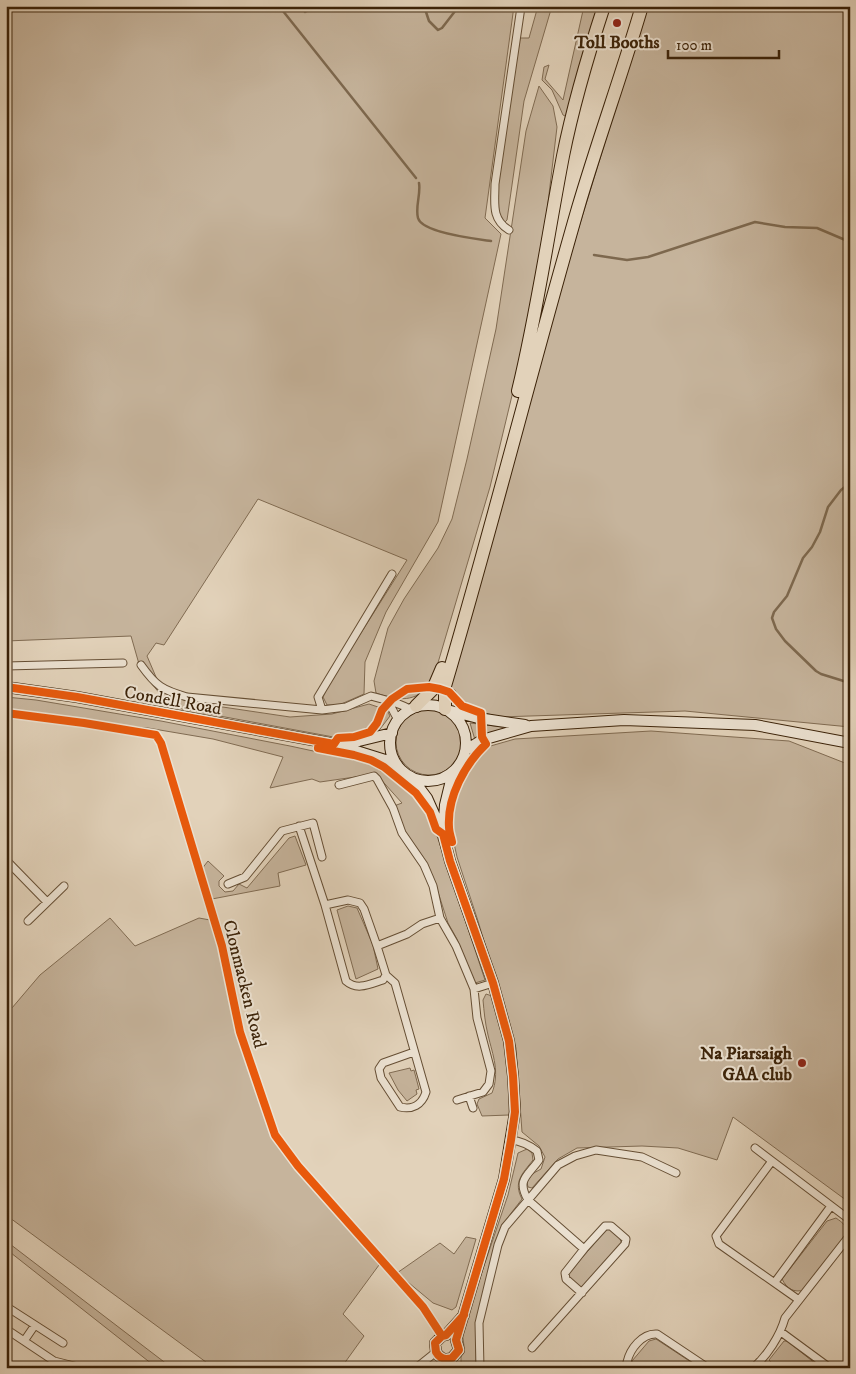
<svg xmlns="http://www.w3.org/2000/svg" width="856" height="1374" font-family="'IM FELL DW Pica',serif">
	<style>
		.green { fill: #c6b49c; stroke: #806b52 }
		.lines { fill: none; stroke-linecap: round; stroke-linejoin: round }
		.stream { stroke: #7d684e; stroke-width: 2.5 }
		.street-casing { stroke: #654e34; stroke-width: 9 }
		.secondary-casing { stroke: #3b2208; stroke-width: 12 }
		.highway-casing { stroke: #3b2208; stroke-width: 14 }
		.street { stroke: #ece2d2; stroke-width: 7 }
		.secondary { stroke: #ece2d2; stroke-width: 10 }
		.highway { stroke: #e2d2ba; stroke-width: 12 }
		.cycleway-casing { stroke: #ece2d2; stroke-width: 11 }
		.cycleway { stroke: #e8590c; stroke-width: 8 }
		.poi-dot { fill: #8f2418; stroke: #ece2d2; stroke-width: 2 }
		.labels { text-anchor: middle; stroke-width: 4; stroke-linejoin: round; paint-order: stroke }
		.poi-label { font-size: 18px; font-weight: bold; fill: #3b2208; stroke: #ece2d2 }
		.street-label { font-size: 18px; fill: #3b2208; stroke: #ece2d2 }
	</style>
	<rect width="100%" height="100%" fill="#e2d2ba"/>
	<filter id="stains"><feTurbulence type="fractalNoise" baseFrequency=".004" numOctaves="4"/><feColorMatrix values="0 0 0 0 .2 0 0 0 0 .09 0 0 0 0 .02 0 0 0 .5 -.17"/></filter>
	<radialGradient id="worn" r=".72"><stop offset=".6" stop-color="#630" stop-opacity="0"/><stop offset="1" stop-color="#630" stop-opacity=".3"/></radialGradient>
	<path class="green" d="M6 6H514L485 218 501 234 438 522 386 612 365 662 364 694 339 705H327L323 697 330 682 407 560 258 499 164 645 156 643 147 656 162 691 189 702 290 717 332 714 369 704 387 710 390 716 377 733 355 741 171 707 141 671 131 636 6 641Z
		M538 6H552L524 101 507 220 504 223 497 212 498 181 520 38H529Z
		M584 6H599L569 118 563 115 552 90 542 80 544 67 549 65 545 79 563 100Z
		M645 6H850V727L685 711 499 717 472 709 461 703 455 690 450 688 556 302 618 100Z
		M539 86 553 106 557 127 542 253 528 329 490 487 432 683C415 703 399 701 376 693L374 681 388 628 404 599 438 548 452 519 467 459 496 329 526 131Z
		M6 697 36 700 161 721 290 746 369 763 410 791 429 812 485 980 475 983 457 939 448 923 437 889 423 857 405 832 394 806 402 803 376 774 320 782 312 779 270 788 283 757 213 739 148 728 6 717Z
		M396 742a33 33 0 1 1 66 0a33 33 0 1 1-66 0Z
		M470 723 511 728 475 740Z
		M651 731 789 741 850 765V1203L733 1117 717 1160 678 1148 642 1146 577 1148 558 1159 532 1188 528 1187 527 1182 532 1174 541 1169 545 1157 539 1146 522 1132 516 1048 478 921 457 857 450 825 455 796 469 770 487 747 515 739Z
		M295 836 306 865 278 873 280 886 212 899 201 870 208 861 224 876 219 881V886L225 892 233 891 239 884 247 888 289 838Z
		M348 906 357 908 373 945 378 969 356 979 337 910Z
		M110 918 135 946 199 918 210 920 225 972 237 1036 272 1136 379 1265 343 1314 364 1336 341 1368H214L6 1215V1015L40 975Z
		M486 994 495 997 510 1074 509 1115 482 1116 477 1104 479 1099 492 1093C500 1072 493 1056 488 1035 485 1023 484 1011 483 1000Z
		M410 1068 411 1071 414 1070 419 1089 416 1090 417 1094 407 1101 398 1090 389 1073Z
		M527 1149 532 1153 533 1160C522 1174 513 1182 522 1199L502 1225 494 1247 476 1323V1368H461V1357L464 1346 462 1331 508 1195 518 1153Z
		M836 1218C843 1223 848 1226 846 1236L804 1290C794 1293 787 1289 782 1279L827 1221Z
		M610 1229 620 1239 622 1244 584 1286 579 1287 569 1277V1273L606 1230Z
		M466 1237 476 1239 456 1307 452 1310 433 1303 397 1273 440 1243 454 1254Z
		M6 1241 172 1368H157L6 1249Z
		M656 1339 700 1368H636L632 1361 649 1341Z
		M784 1341H787L821 1368H776L769 1360Z"/>
	<g class="lines">
		<path class="stream" d="M279 6 416 178
			M424 6 429 21 438 30 442 28 459 6
			M305 12 316 6
			M419 183C421 194 415 207 418 218 422 233 477 239 491 241
			M594 255 627 260 648 257 755 222 785 227 817 228 850 242
			M850 483 841 490 828 507 820 532 812 547 803 558 787 596 774 612 772 618 776 629 785 641 816 671 821 674 850 683"/>
		<defs>
			<path id="street" d="M509 230C491 219 495 203 495 184L521 7
				M141 665C156 686 162 690 187 697L322 710 346 707 371 696C385 700 397 702 410 709
				M6 666 123 663
				M389 703 398 720
				M322 710 318 697 392 574
				M6 713 84 723 156 735 161 743 222 946 240 1032 275 1135 298 1166 423 1307 442 1336
				M339 785 374 776 377 779 393 808 402 833 424 865 433 886 440 918 456 946 474 989 493 983
				M299 826 325 905 346 981C357 991 370 984 383 980L386 975 377 946 407 934 422 924 440 918
				M6 860 47 902
				M228 884 245 877 282 831 313 823 322 857
				M325 905 348 900 360 903 364 909 377 946
				M28 921 64 886
				M386 975 395 983 426 1092C422 1105 412 1110 400 1107L381 1078 379 1069 383 1063 414 1052
				M469 1096 473 1108
				M457 1100 483 1092 489 1084 491 1071 477 1018 474 989
				M511 1140C522 1141 529 1145 537 1151L539 1160C528 1176 516 1179 528 1200L584 1249 605 1226H611L626 1239 625 1244 532 1348
				M755 1148 850 1220
				M772 1161 716 1236 719 1244 799 1300
				M6 1266 7 1265
				M775 1282 831 1206
				M582 1293 566 1279 565 1273 584 1249
				M7 1307 63 1343
				M6 1329 54 1361 82 1368
				M781 1332 830 1368
				M24 1341 35 1325
				M759 1362 767 1368
				M416 1368 436 1352
				M480 1368 479 1323 498 1245 505 1227 558 1165 575 1156 596 1150 642 1157 676 1173
				M630 1368 627 1362C630 1349 642 1333 657 1334L708 1368
				M753 1368C767 1356 780 1336 785 1318L850 1235
				M847 1368 850 1364"/>
			<path id="secondary" d="M6 687 77 697 334 744 395 763
				M390 743a38 38 0 1 1 76 0a38 38 0 1 1-76 0Z
				M451 711 478 718 525 725
				M337 744 359 741 392 733
				M466 750 482 740 531 726 624 720 755 725 850 743
				M412 778 427 798 443 834 450 861 493 983 509 1041 513 1076 515 1112 504 1179 456 1340 459 1350 452 1358C445 1360 440 1359 436 1352L435 1343 442 1336 446 1335 464 1315
				M443 833 445 805 453 772"/>
			<path id="highway" d="M518 391C537 313 548 234 563 156 573 106 588 55 604 6
				M416 706 433 689 442 668
				M445 709V686C492 528 532 367 578 208 598 140 622 74 642 6"/>
		</defs>
		<use href="#street" class="street-casing"/>
		<use href="#secondary" class="secondary-casing"/>
		<use href="#highway" class="highway-casing"/>
		<use href="#street" class="street"/>
		<use href="#secondary" class="secondary"/>
		<use href="#highway" class="highway"/>
		<defs>
			<path id="cycleway" d="M6 687 77 697 334 744 338 738 354 737 370 732 377 723 382 710 392 699 407 689 429 687 440 689 449 692 462 706 481 713 482 737 486 744C465 764 447 797 449 827 449 832 451 837 452 842
				M6 713 84 723 156 735 161 743 222 946 240 1032 275 1135 298 1166 423 1307 442 1336
				M319 742 318 748 354 755 371 760 384 767 416 793 430 812 436 829 443 834 450 861 493 983 509 1041 513 1076 515 1112 511 1140 504 1179 456 1340 459 1350 452 1358C445 1360 440 1359 436 1352L435 1343 442 1336 446 1335 464 1315"/>
		</defs>
		<use href="#cycleway" class="cycleway-casing"/>
		<use href="#cycleway" class="cycleway"/>
	</g>
	<g class="poi-dot">
		<circle cx="617" cy="23" r="5"/>
		<circle cx="802" cy="1063" r="5"/>
	</g>
	<g class="labels">
		<g class="poi-label">
			<text x="617" y="48">Toll Booths</text>
			<text x="792" y="1059" text-anchor="end">Na Piarsaigh<tspan x="792" dy="21">GAA club</tspan></text>
		</g>
		<g class="street-label">
			<text transform="translate(173 700) rotate(10)" y="6">Condell Road</text>
			<text transform="translate(245 984) rotate(76)" y="6">Clonmacken Road</text>
		</g>
	</g>
	<rect width="856" height="1374" fill="none" stroke="#e2d2ba" stroke-width="25"/>
	<rect x="8" y="8" width="841" height="1359" fill="none" stroke="#3b2208" stroke-width="2.5"/>
	<rect x="12" y="12" width="831" height="1349" fill="none" stroke="#3b2208"/>
	<path d="M668 50v8h111v-8" fill="none" stroke="#3b2208" stroke-width="2.5"/>
	<text x="676" y="50" font-size="15" fill="#3b2208" stroke="#ece2d2" stroke-width="4" paint-order="stroke">100 m</text>
	<rect width="100%" height="100%" filter="url(#stains)"/>
	<rect width="100%" height="100%" fill="url(#worn)"/>
</svg>
